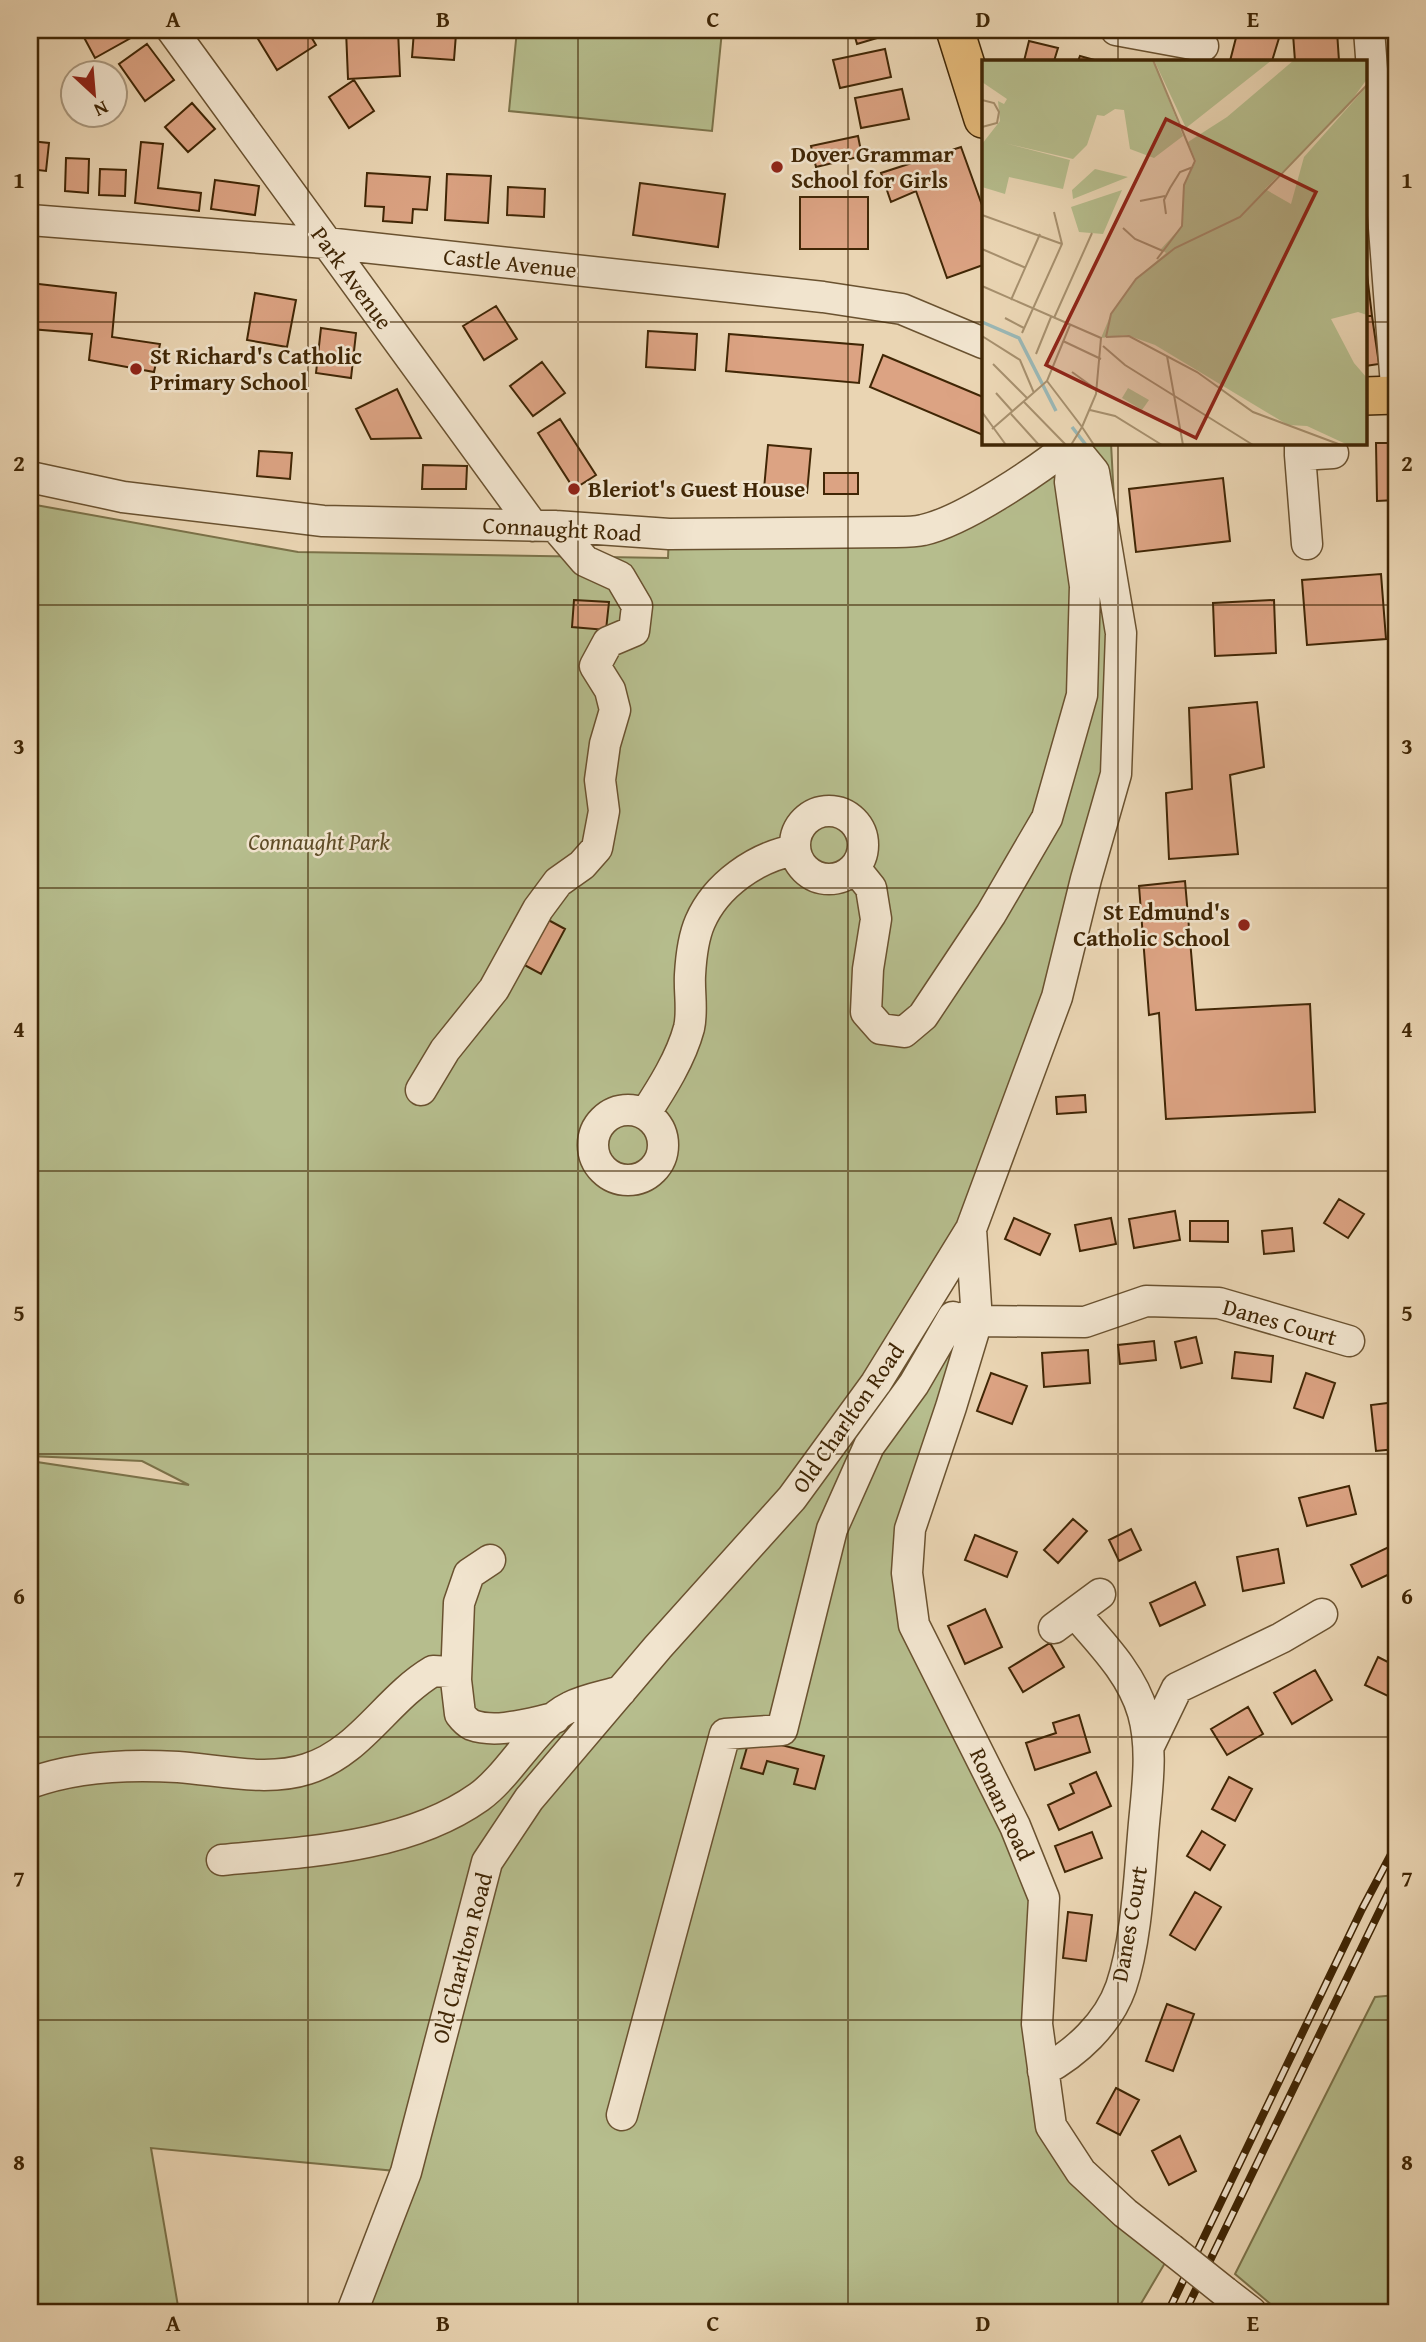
<svg xmlns="http://www.w3.org/2000/svg" width="1426" height="2342" font-family="'Gentium Book Plus',serif">
	<style>
		.green { fill: #b6bd8d; stroke: #7b7249; stroke-width: 2 }
		.building { fill: #dca383; stroke: #402605; stroke-width: 2 }
		.lines { fill: none; stroke-linecap: round; stroke-linejoin: round }
		.minor-casing { stroke: #6a5230; stroke-width: 33 }
		.major-casing { stroke: #402605; stroke-width: 40 }
		.minor { stroke: #f1e4ce; stroke-width: 30 }
		.major { stroke: #e5ba7a; stroke-width: 37 }
		.rail-casing { stroke: #402605; stroke-width: 8 }
		.rail { stroke: #f1e4ce; stroke-width: 5; stroke-dasharray: 16; stroke-linecap: butt }
		.minor-bridge-casing { stroke: #6a5230; stroke-width: 33; stroke-linecap: butt }
		.minor-bridge { stroke: #f1e4ce; stroke-width: 30 }
		.grid { fill: none; stroke: #402605; stroke-width: 2; stroke-opacity: 0.55 }
		.poi-dot { fill: #8f2418; stroke: #f1e4ce; stroke-width: 2.5 }
		.labels { text-anchor: middle; stroke-width: 5; stroke-linejoin: round; paint-order: stroke }
		.poi-label { font-size: 23px; font-weight: bold; fill: #402605; stroke: #f1e4ce; text-anchor: start }
		.street-label { font-size: 23px; fill: #402605; stroke: #f1e4ce }
		.park-label { font-size: 23px; font-style: italic; fill: #5e4c27; stroke: #f1e4ce }
		.inset-river { fill: none; stroke: #9ab7b5; stroke-width: 3.5 }
		.inset-road { fill: none; stroke: #a68f6d; stroke-width: 2 }
		.view { fill: #8f2418; fill-opacity: 0.15; stroke: #8f2418; stroke-width: 3.5 }
		.inset-edge { fill: none; stroke: #402605; stroke-width: 3.5 }
		.neatline { fill: none; stroke: #402605; stroke-width: 2.5 }
		.grid-label { font-size: 23px; text-anchor: middle; font-weight: bold; fill: #402605 }
	</style>
	<rect width="100%" height="100%" fill="#ead5b3"/>
	<filter id="stains"><feTurbulence type="fractalNoise" baseFrequency=".00286" numOctaves="4"/><feColorMatrix values="0 0 0 0 .2 0 0 0 0 .09 0 0 0 0 .02 0 0 0 .5 -.17"/></filter>
	<radialGradient id="worn" r=".72"><stop offset=".6" stop-color="#630" stop-opacity="0"/><stop offset="1" stop-color="#630" stop-opacity=".3"/></radialGradient>
	<path class="green" d="M517 30 722 31 712 131 509 111Z
		M1072 443H1111L1121 633 1116 774 1057 997 923 1307 953 1317 977 1321 907 1573 1044 1898 1041 2132 1165 2263 1136 2312H363L406 2172 151 2148 179 2312H30V1461L189 1485 142 1461 30 1456V504L298 552 668 558 669 534 896 532Z
		M1396 1995V2312H1280L1235 2274 1375 1997Z"/>
	<path class="building" d="M80 30H134L136 35 95 58Z
		M261 30H307L316 45 277 70 255 34Z
		M346 30H398L400 76 348 79Z
		M853 30H885L887 35 857 44Z
		M1238 30 1279 38 1272 61H1230Z
		M414 31 456 34 454 60 412 57Z
		M1337 31 1339 61H1295L1293 34Z
		M1029 41 1058 48 1054 61H1024Z
		M147 44 174 80 145 101 119 64Z
		M885 49 891 77 840 88 833 60Z
		M1080 56 1098 61H1078Z
		M354 80 374 111 349 128 329 97Z
		M902 89 909 119 861 128 855 98Z
		M192 103 215 129 188 152 165 127Z
		M858 136 862 156 816 167 811 146Z
		M30 141 49 143 46 171 30 169Z
		M141 142 163 144 158 188 201 193 199 211 135 203Z
		M961 147 983 208V265L947 278 916 191 891 202 881 173Z
		M66 158 89 159 88 193 65 191Z
		M100 169 126 170 125 196 99 195Z
		M367 173 430 177 427 210 413 209 412 223 383 221 384 207 365 206Z
		M447 174 491 176 488 223 445 220Z
		M215 180 259 186 255 215 211 209Z
		M640 183 725 194 718 247 633 235Z
		M508 187 545 189 544 217 507 215Z
		M800 197H868V249H800Z
		M1365 258 1372 316H1365Z
		M30 283 116 293 112 337 160 344 154 372 89 360 92 334 30 329Z
		M255 293 296 300 287 347 247 340Z
		M496 306 517 339 484 360 463 326Z
		M1365 316H1372L1379 364 1365 366Z
		M321 328 356 333 351 378 316 373Z
		M648 331 697 334 695 370 646 367Z
		M729 334 863 345 859 383 726 371Z
		M883 355 983 397V435L870 387Z
		M542 362 565 393 533 416 510 386Z
		M397 389 421 438 371 439 356 409Z
		M560 419 596 475 574 489 538 433Z
		M1376 443H1396V500L1377 501Z
		M768 445 811 449 807 493 764 489Z
		M259 451 292 453 290 479 257 476Z
		M423 465 467 466 466 489H422Z
		M824 473H858V494H824Z
		M1223 478 1230 541 1136 552 1129 489Z
		M1381 574 1386 639 1307 645 1302 580Z
		M574 600 609 602 606 630 572 627Z
		M1274 600 1276 653 1215 656 1213 603Z
		M1257 702 1264 767 1230 775 1238 854 1169 859 1166 793 1192 789 1189 708Z
		M1185 881 1196 1010 1310 1004 1315 1112 1166 1119 1159 1013 1149 1015 1139 886Z
		M541 916 565 929 541 974 517 961Z
		M1085 1095 1086 1112 1057 1114 1056 1097Z
		M1339 1199 1364 1214 1348 1238 1324 1223Z
		M1175 1211 1180 1240 1134 1248 1129 1219Z
		M1014 1218 1050 1234 1040 1255 1005 1239Z
		M1111 1218 1116 1244 1080 1251 1075 1225Z
		M1190 1221H1228V1242L1190 1241Z
		M1292 1228 1294 1251 1264 1254 1262 1231Z
		M1196 1337 1202 1363 1181 1368 1175 1342Z
		M1154 1341 1156 1360 1120 1364 1118 1345Z
		M1088 1350 1090 1383 1044 1387 1042 1353Z
		M1235 1352 1273 1356 1271 1382 1232 1378Z
		M991 1373 1027 1386 1012 1424 977 1411Z
		M1306 1373 1335 1383 1323 1418 1294 1408Z
		M1396 1402V1449L1376 1451 1371 1405Z
		M1349 1486 1356 1514 1307 1526 1299 1498Z
		M1073 1519 1087 1531 1058 1563 1044 1550Z
		M1131 1529 1141 1550 1119 1561 1109 1540Z
		M975 1535 1017 1552 1007 1577 965 1560Z
		M1393 1545 1396 1551V1571L1362 1587 1351 1565Z
		M1278 1549 1284 1583 1243 1591 1237 1557Z
		M1195 1582 1205 1605 1160 1626 1150 1603Z
		M985 1609 1002 1647 965 1664 948 1626Z
		M1050 1643 1064 1667 1023 1692 1009 1668Z
		M1378 1657 1396 1666V1683L1390 1697 1365 1685Z
		M1315 1670 1332 1700 1292 1724 1274 1693Z
		M1248 1707 1263 1734 1227 1755 1211 1729Z
		M1079 1715 1090 1752 1035 1770 1026 1743 1056 1733 1053 1723Z
		M750 1737 824 1756 815 1789 794 1784 798 1769 767 1761 763 1774 741 1768Z
		M1096 1772 1111 1806 1059 1830 1048 1805 1074 1793 1070 1784Z
		M1229 1777 1252 1789 1235 1821 1212 1809Z
		M1202 1831 1225 1845 1210 1870 1187 1856Z
		M1092 1832 1102 1858 1065 1872 1055 1846Z
		M1195 1892 1221 1907 1195 1950 1170 1935Z
		M1068 1912 1092 1915 1086 1961 1063 1958Z
		M1167 2004 1194 2014 1173 2071 1146 2061Z
		M1116 2088 1139 2100 1120 2135 1097 2123Z
		M1180 2136 1196 2171 1169 2185 1152 2151Z"/>
	<g class="lines">
		<defs>
			<path id="minor" d="M172 30 533 526
				M1116 30 1203 46
				M1369 30 1396 386
				M30 220 326 243 823 297 902 309 983 343
				M1300 443V455L1333 453
				M1300 455 1307 544
				M30 477 123 497 323 521 555 526 669 534 896 532C905 532 915 532 923 530 964 521 1039 470 1072 443
				M795 845a34 34 0 1 1 68 0a34 34 0 1 1-68 0Z
				M855 868 871 888 876 919 868 969 866 1012 881 1029 904 1032 923 1016 991 914 1047 818 1082 695 1085 586 1070 482 1071 471 1060 451
				M421 1090 445 1050 494 989 538 909 558 882 582 865 597 848 604 811 600 780 605 744 615 710 610 690 595 666 608 642 634 631 637 606 620 577 585 561 555 526
				M593 1145a35 35 0 1 1 70 0a35 35 0 1 1-70 0Z
				M645 1114C662 1088 681 1058 689 1028 693 1011 689 992 690 975 691 957 693 938 700 922 716 885 756 857 795 850
				M971 1229 977 1321 951 1407 910 1529 907 1573 914 1625 1015 1826 1044 1898 1037 2024 1051 2126 1081 2172 1125 2213 1171 2249
				M960 1318 977 1321 1085 1322 1146 1301 1219 1303 1349 1341
				M1054 1628 1100 1594
				M456 1680 459 1603 469 1574 490 1560
				M1149 1746 1177 1688 1281 1638 1322 1614
				M30 1783C76 1766 129 1764 178 1767 219 1770 267 1782 307 1769 361 1752 386 1699 433 1671L450 1672 456 1680 460 1714C463 1718 468 1723 472 1725 497 1734 530 1723 555 1718
				M222 1860C306 1852 407 1848 479 1797 511 1774 535 1724 570 1707 585 1699 605 1696 621 1691
				M1043 2071C1076 2053 1108 2024 1121 1987 1136 1943 1139 1882 1143 1835 1146 1795 1154 1752 1143 1713 1132 1674 1101 1643 1075 1613
				M622 2115 725 1734 782 1730 832 1529 869 1446 914 1384 953 1317
				M1225 2292 1251 2312
				M352 2312 406 2172 487 1862 529 1799 658 1647 792 1498 876 1383 971 1229 1057 997 1086 879 1116 774 1121 633 1094 472 1071 444"/>
			<path id="major" d="M955 30 983 119
				M1365 396 1396 395"/>
		</defs>
		<use href="#minor" class="minor-casing"/>
		<use href="#major" class="major-casing"/>
		<use href="#minor" class="minor"/>
		<use href="#major" class="major"/>
		<defs>
			<path id="rail" d="M1168 2312 1362 1909 1396 1845
				M1185 2312 1396 1877"/>
		</defs>
		<use href="#rail" class="rail-casing"/>
		<use href="#rail" class="rail"/>
		<defs>
			<path id="minor-bridge" d="M1171 2249 1225 2292"/>
		</defs>
		<use href="#minor-bridge" class="minor-bridge-casing"/>
		<use href="#minor-bridge" class="minor-bridge"/>
	</g>
	<path class="grid" d="M308 30V2312M578 30V2312M848 30V2312M1118 30V61M30 322H983M1365 322H1396M1118 443V2312M30 605H1396M30 888H1396M30 1171H1396M30 1454H1396M30 1737H1396M30 2020H1396"/>
	<g class="poi-dot">
		<circle cx="777" cy="167" r="7"/>
		<circle cx="136" cy="369" r="7"/>
		<circle cx="574" cy="489" r="7"/>
		<circle cx="1244" cy="925" r="7"/>
	</g>
	<g class="labels">
		<g class="poi-label">
			<text x="791" y="162">Dover Grammar<tspan x="791" dy="26">School for Girls</tspan></text>
			<text x="150" y="364">St Richard's Catholic<tspan x="150" dy="26">Primary School</tspan></text>
			<text x="588" y="497">Bleriot's Guest House</text>
			<text x="1230" y="920" text-anchor="end">St Edmund's<tspan x="1230" dy="26">Catholic School</tspan></text>
		</g>
		<g class="street-label">
			<text transform="translate(510 263) rotate(6)" y="8">Castle Avenue</text>
			<text transform="translate(352 278) rotate(54)" y="8">Park Avenue</text>
			<text transform="translate(562 529) rotate(3)" y="8">Connaught Road</text>
			<text transform="translate(1280 1322) rotate(16)" y="8">Danes Court</text>
			<text transform="translate(848 1418) rotate(-55)" y="8">Old Charlton Road</text>
			<text transform="translate(1002 1804) rotate(65)" y="8">Roman Road</text>
			<text transform="translate(1129 1924) rotate(-80)" y="8">Danes Court</text>
			<text transform="translate(462 1958) rotate(-75)" y="8">Old Charlton Road</text>
		</g>
		<g class="park-label">
			<text x="319" y="850">Connaught Park</text>
		</g>
	</g>
	<g transform="translate(982 60)">
		<rect width="385" height="385" fill="#ead5b3"/>
		<path d="M0 0H171L201 76 172 98 148 89 142 50 133 49 122 56 115 55 105 85 91 99 22 83 88 100 81 129 27 117 23 134 0 127V84L18 61 16 41 22 44 25 39 0 22ZM172 0H290L204 68ZM312 0H385V19L362 51 283 129 309 144 322 97 385 26V255L376 252 349 259 372 303 385 318V385H366L325 366 306 365 173 285 145 275 119 278 129 254 154 219 184 193 179 189 200 166 202 125 214 101 206 82 245 57ZM113 109 146 117 91 139 90 130ZM140 130 121 174 97 172 89 147ZM146 328 167 340 160 350 140 338Z" fill="#b6bd8d"/>
		<path class="inset-river" d="M0 262 37 278 74 351M90 367 104 385"/>
		<path class="inset-road" d="M171 0 213 101 202 125 200 166 175 199M0 40 12 43 17 52 15 63 0 67M158 141 183 136M184 154 182 140 188 128 198 112 211 107M0 155 80 184M141 168 153 179 181 191M0 189 44 208M0 226 119 278 114 334 100 367 112 385M29 240 58 174M23 258 42 268M72 258 110 173M40 273 80 184 72 152M0 276 38 300 52 333M124 277 129 254 154 219 193 188 258 157 385 25M124 277 147 276 215 312 271 352 359 385M81 281 119 299M121 286 143 305 271 385M54 294 69 257M185 296 201 385M11 304 46 339M90 312 115 330M65 321 100 367 89 385M14 333 31 352M42 342 84 385M108 350 133 356 180 385M0 352 24 385M29 354 57 385M10 369 65 321 88 265"/>
		<path class="view" d="M184 59 334 132 214 378 64 305Z"/>
		<rect width="385" height="385" class="inset-edge"/>
	</g>
	<rect width="1426" height="2342" fill="none" stroke="#ead5b3" stroke-width="77"/>
	<g transform="translate(94 94) rotate(154)"><circle r="33" fill="#f1e4ce" stroke="#aa987e" stroke-width="2"/>
	<path d="M0-5L12 26L0 18L-12 26Z" fill="#8f2418"/>
	<text y="-10" font-size="19" font-weight="bold" text-anchor="middle" fill="#402605">N</text>
	</g>
	<rect x="38" y="38" width="1350" height="2266" class="neatline"/>
	<g class="grid-label">
		<text x="173" y="27">A</text>
		<text x="443" y="27">B</text>
		<text x="713" y="27">C</text>
		<text x="983" y="27">D</text>
		<text x="1253" y="27">E</text>
		<text x="19" y="188">1</text>
		<text x="1407" y="188">1</text>
		<text x="19" y="471">2</text>
		<text x="1407" y="471">2</text>
		<text x="19" y="754">3</text>
		<text x="1407" y="754">3</text>
		<text x="19" y="1037">4</text>
		<text x="1407" y="1037">4</text>
		<text x="19" y="1321">5</text>
		<text x="1407" y="1321">5</text>
		<text x="19" y="1604">6</text>
		<text x="1407" y="1604">6</text>
		<text x="19" y="1887">7</text>
		<text x="1407" y="1887">7</text>
		<text x="19" y="2170">8</text>
		<text x="1407" y="2170">8</text>
		<text x="173" y="2331">A</text>
		<text x="443" y="2331">B</text>
		<text x="713" y="2331">C</text>
		<text x="983" y="2331">D</text>
		<text x="1253" y="2331">E</text>
	</g>
	<rect width="100%" height="100%" filter="url(#stains)"/>
	<rect width="100%" height="100%" fill="url(#worn)"/>
</svg>
